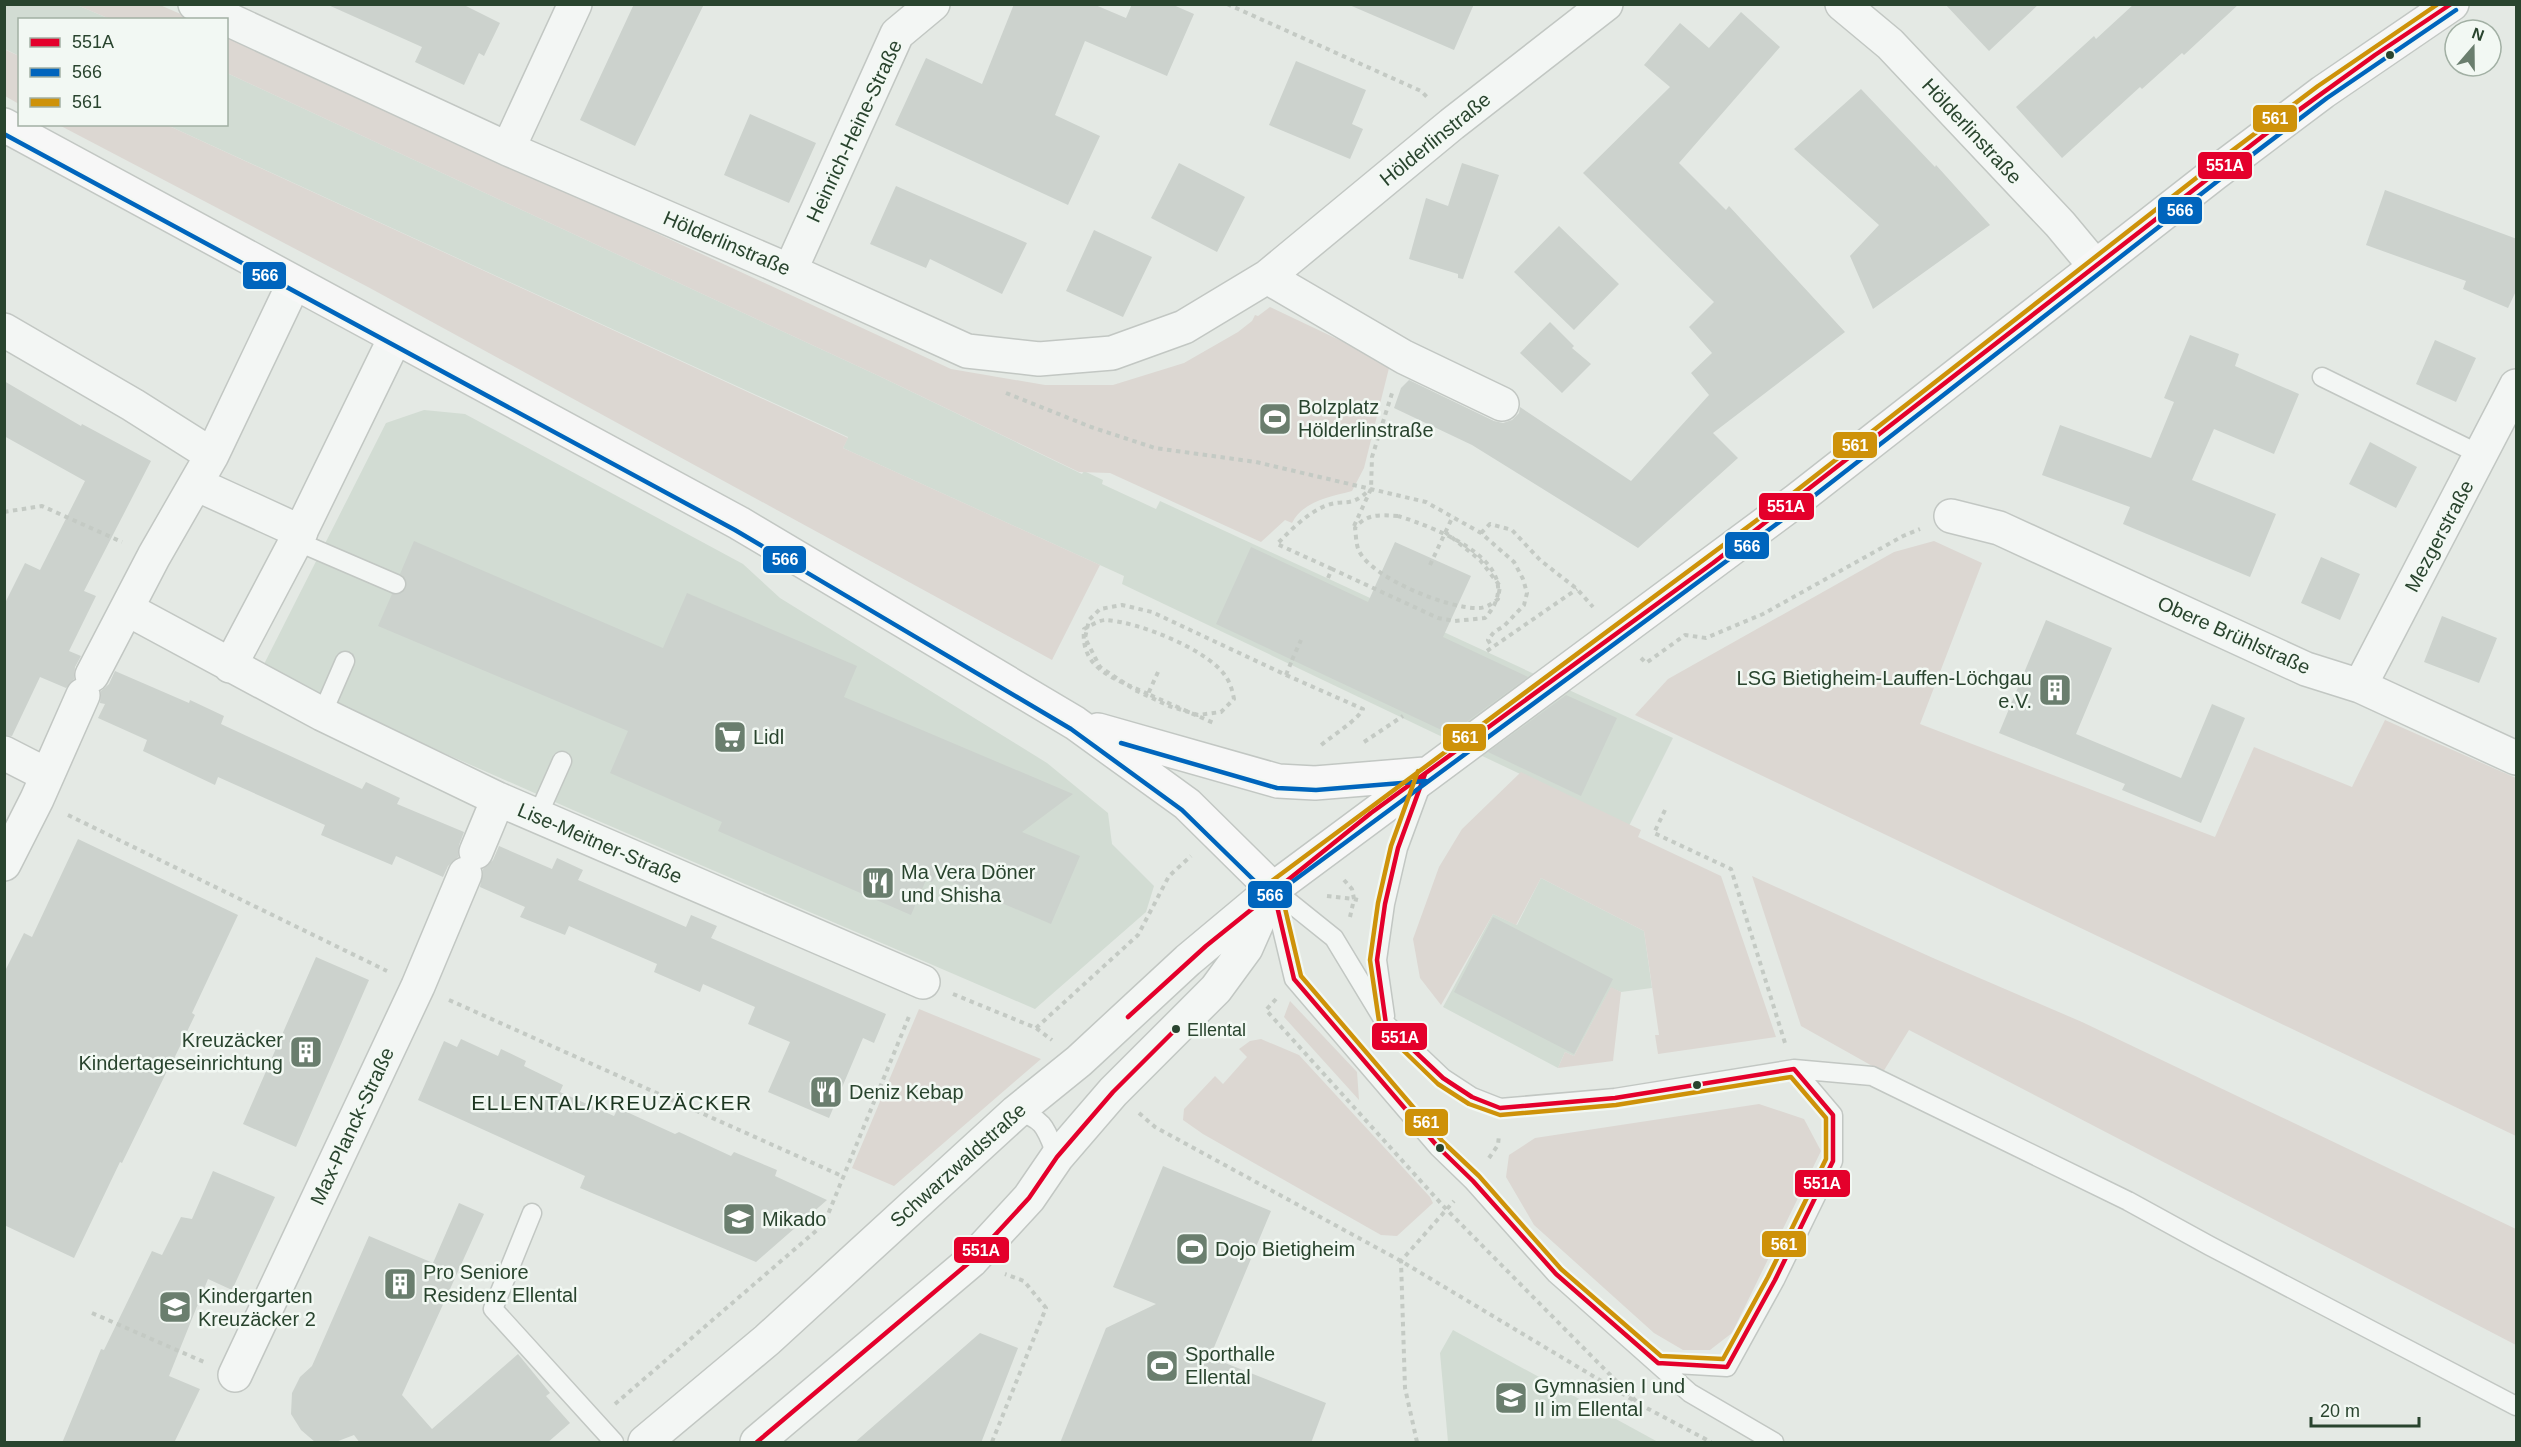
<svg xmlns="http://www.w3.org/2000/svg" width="2521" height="1447" font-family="Arial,sans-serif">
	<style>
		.built { fill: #d2dcd3 }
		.green { fill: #dcd7d2 }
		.building { fill: #ccd2cd }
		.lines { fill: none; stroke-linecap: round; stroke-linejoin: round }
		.service-casing { stroke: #c2c7c3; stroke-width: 21 }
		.minor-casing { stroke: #c2c7c3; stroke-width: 36 }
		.secondary-casing { stroke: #c2c7c3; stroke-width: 36 }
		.path { stroke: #c4cac4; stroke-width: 4; stroke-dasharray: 4.5 4.5; stroke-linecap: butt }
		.service { stroke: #f3f6f4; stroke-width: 18 }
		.minor { stroke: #f3f6f4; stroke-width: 33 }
		.secondary { stroke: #f7f7f7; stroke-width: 33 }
		.path-bridge { stroke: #c4cac4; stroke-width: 4; stroke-dasharray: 4.5 4.5; stroke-linecap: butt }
		.bus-1-casing { stroke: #f2f8f3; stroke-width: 9 }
		.bus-2-casing { stroke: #f2f8f3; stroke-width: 9 }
		.bus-3-casing { stroke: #f2f8f3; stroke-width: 9 }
		.bus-1 { stroke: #e4002b; stroke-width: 4.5 }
		.bus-2 { stroke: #0065bd; stroke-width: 4.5 }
		.bus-3 { stroke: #ce9209; stroke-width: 4.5 }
		.bus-dot { fill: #29442e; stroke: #f2f8f3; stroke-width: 2 }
		.labels { text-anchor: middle; stroke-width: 5; stroke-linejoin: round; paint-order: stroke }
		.bus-label { font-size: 18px; fill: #29442e; stroke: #f2f8f3; text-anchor: start }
		.street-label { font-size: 20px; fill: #29442e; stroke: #f2f8f3 }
		.poi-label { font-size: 20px; fill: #29442e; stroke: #f2f8f3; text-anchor: start }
		.neighbourhood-label { font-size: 21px; letter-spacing: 1.5px; fill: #1c3520; stroke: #f2f8f3 }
		.line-badge { stroke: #f2f8f3; stroke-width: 2 }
		.badge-label { font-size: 16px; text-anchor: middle; font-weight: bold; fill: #fff }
	</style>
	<rect width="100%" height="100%" fill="#e4e9e4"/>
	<path class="built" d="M5 5H77L110 19 20 20 19 56 5 49Z
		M227 73 879 376 1082 474 1084 471 1103 480 1102 484 1156 509 1160 501 1673 738 1629 826 1122 584 1124 576 843 448 848 437 167 125 226 124Z
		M424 410 465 414 743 564 780 598 1047 763 1108 813 1112 844 1154 886 1146 912 1035 1009 573 810 260 672 386 423Z
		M1541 878 1644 931 1652 988 1621 992 1611 988 1574 1056 1565 1052 1558 1068 1443 1007 1493 914 1517 925Z
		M1453 1330 1658 1442H1448L1440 1353Z"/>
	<path class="green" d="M77 5H160L192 19H110Z
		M227 35 951 369 1045 385H1113L1184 363 1238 332 1252 321 1255 315 1258 316 1270 307 1390 364 1364 468 1352 491C1330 497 1303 501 1292 523L1285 520 1261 542 1110 473 1079 472 879 376 227 73Z
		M4 49 19 56V104L5 96Z
		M59 125H167L848 438 843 448 1100 565 1052 660 368 287Z
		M1934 541 1982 563 1920 724 2215 837 2254 747 2352 787 2385 720 2516 778V1136L1635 715 1668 679 1894 552Z
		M1521 772 1641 830 1638 837 1721 876 1776 1037 1658 1054 1655 1035H1659L1644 931 1541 878 1516 925 1493 914 1441 1005 1420 978 1413 939 1439 867 1462 829Z
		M1752 876 1933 958 2082 1022 2516 1229V1345L1909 1030 1883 1072 1801 1026Z
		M1611 987 1621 992 1613 1061 1558 1068 1565 1052 1574 1056Z
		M1290 1001 1357 1072 1359 1100 1284 1017Z
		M919 1009 1041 1059 894 1186 852 1168Z
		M1261 1039 1299 1055 1430 1197 1433 1203 1397 1236 1381 1235 1203 1134 1183 1120 1184 1109 1215 1076 1223 1084 1247 1057 1239 1049 1250 1041Z
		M1759 1104 1804 1119 1821 1151 1732 1333 1710 1350H1683L1654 1333 1534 1225 1506 1177 1509 1155 1535 1138Z"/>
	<path class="building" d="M326 4H462L500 23 484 56 479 53 464 85 415 62 422 47Z
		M634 4H704L635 146 580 120Z
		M1014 4H1093L1126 18 1132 4H1171L1194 14 1167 76 1085 41 1055 115 1100 136 1068 205 895 125 926 58 982 84Z
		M1347 4H1474L1454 50Z
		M1945 4H2039L1989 51Z
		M2134 4H2239L2184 55 2182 53 2142 89 2140 87 2062 158 2016 107 2094 36 2096 39Z
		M1741 12 1780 47 1679 163 1726 210 1729 206 1845 332 1713 433 1738 458 1638 548 1472 445 1394 408 1401 388 1409 380 1494 421 1503 423 1512 420 1519 413 1520 407 1631 481 1709 395 1691 373 1712 353 1689 327 1714 302 1583 173 1670 87 1644 65 1680 23 1709 48Z
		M1296 61 1366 90 1352 124 1363 129 1350 159 1269 125Z
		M1861 89 1935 167 1936 165 1990 225 1873 309 1850 256 1879 225 1794 149Z
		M750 114 816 143 789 203 724 175Z
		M1179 163 1245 197 1217 252 1151 218Z
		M1462 163 1499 175 1463 279 1458 278V274L1409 259 1426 198 1448 206Z
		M896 186 1027 243 1002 294 930 259 926 268 870 244Z
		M2385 190 2517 239V289L2508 308 2463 289 2466 281 2366 245Z
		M1559 226 1619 284 1574 330 1514 272Z
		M1094 230 1152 257 1123 317 1066 291Z
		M1550 322 1574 346 1572 348 1591 364 1562 393 1520 353Z
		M2190 335 2239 354 2235 366 2299 394 2274 454 2214 429 2192 480 2276 514 2250 577 2123 524 2130 507 2042 475 2060 425 2151 458 2174 402 2164 398Z
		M2435 340 2476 358 2456 402 2416 384Z
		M4 381 81 426 82 424 151 461 84 591 96 596 69 651 81 656 75 667 74 679 66 688 40 677 12 736 4 735V605L25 563 40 570 85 481 4 436Z
		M2370 442 2417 467 2396 508 2349 484Z
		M414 541 663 648 687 593 857 666 844 697 1073 794 1022 832 1080 856 1051 924 936 875 932 882 926 880 911 915 718 831 722 822 610 773 628 731 378 626 392 594 402 593 406 588 405 578 400 574Z
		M1395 542 1471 576 1443 637 1528 677 1450 734 1216 624 1251 547 1368 602Z
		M2321 557 2360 574 2340 620 2301 603Z
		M2442 616 2497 638 2479 683 2424 662Z
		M2046 620 2112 648 2076 734 2181 778 2212 704 2245 718 2201 823 2122 790 2125 784 1999 733Z
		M115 671 189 703 190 700 224 716 221 724 362 789 366 782 400 798 397 804 464 832 459 845 458 857 448 866 443 877 396 856 392 865 321 835 325 825 218 777 215 785 143 751 147 740 98 718 105 704 100 703 101 691 109 684Z
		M1566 695 1617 718 1581 796 1488 752Z
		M78 839 238 915 192 1013 195 1015 170 1067H169L122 1163 120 1162 74 1258 4 1225V973L24 933 32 937Z
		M499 846 552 869 557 858 583 870 578 880 686 927 691 915 717 926 711 938 886 1014 874 1043 863 1038 829 1118 768 1092 790 1042 748 1024 755 1007 703 984 700 992 654 972 657 964 569 926 565 935 520 917 525 907 480 887 483 869 493 860Z
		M1493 917 1613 979 1574 1054 1454 992Z
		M316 957 369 980 296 1147 243 1124Z
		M461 1039 498 1056 501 1049 526 1061 524 1066 563 1085 560 1092 614 1116 618 1108 675 1134 679 1132 731 1156 734 1152 777 1170 775 1176 827 1200 756 1262 580 1188 585 1176 418 1100 444 1041 457 1047Z
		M1163 1166 1271 1211 1210 1357 1326 1403 1311 1443H1060L1106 1328 1156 1304 1113 1287Z
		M213 1171 275 1197 232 1290 208 1279 169 1376 200 1389 174 1443H62L101 1349 104 1350 152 1251 162 1255 181 1217 192 1219Z
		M459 1203 484 1214 402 1395 432 1429 518 1354 550 1393 546 1396 570 1423 547 1443H360L354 1435 333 1443 315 1442 301 1430 291 1414 292 1393 300 1377 312 1366 369 1236 433 1263Z
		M980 1333 1018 1348 981 1443H854Z"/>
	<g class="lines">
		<defs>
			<path id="service" d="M2322 377 2481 455
				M296 541 396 584
				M322 714 345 661
				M538 815 562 761
				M1273 889 1334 938 1386 1024 1443 1078 1472 1097 1500 1108 1615 1098 1794 1069 1833 1115V1161L1775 1280 1727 1367 1658 1363
				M1273 891 1294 979 1438 1147 1473 1181 1556 1274 1690 1393 1774 1442
				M1385 1016 1377 960 1385 904 1398 848 1422 783
				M1794 1069 1872 1076 2128 1201 2210 1246 2516 1406
				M1016 1112C1045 1117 1047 1132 1057 1157
				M532 1213 493 1309 614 1442"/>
			<path id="minor" d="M195 4 508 149 790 271 967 351 1039 359 1112 353 1184 327 1267 277 1452 124 1606 4
				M1842 4 1890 44 2060 224 2095 266
				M508 149 575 4
				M790 271 897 34 933 4
				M1267 277 1404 357 1502 404
				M4 330 133 405 212 455
				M196 484 301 532
				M1951 516 1999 528 2306 669 2360 686 2516 758
				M127 609 322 714 498 799 923 982
				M230 666 296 541 395 338
				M92 675 154 556 212 455 294 283
				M2360 686 2516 386
				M4 753 47 775
				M476 852 498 799
				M4 864 37 799 83 695
				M235 1375 418 986 465 874
				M645 1442 767 1340 1016 1112 1079 1061 1188 960 1273 889
				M757 1442 971 1261 1029 1198 1057 1157 1113 1092 1216 989 1246 948 1269 896"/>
			<path id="secondary" d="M4 125 739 523 1075 723 1187 804 1273 889 1797 500 2214 174 2323 92 2452 4
				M1098 730 1278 781 1315 783 1425 774"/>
		</defs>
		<use href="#service" class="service-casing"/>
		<use href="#minor" class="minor-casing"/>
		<use href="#secondary" class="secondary-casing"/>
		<path class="path" d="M1227 4 1421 91 1429 99
			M1006 393 1091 427 1155 448 1256 462 1426 502 1481 533 1514 562 1523 579 1527 593 1524 605 1504 626 1494 632 1488 640 1492 647
			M4 512 42 506 122 542
			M1398 516C1380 515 1367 513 1355 528 1356 535 1356 545 1359 551 1372 578 1448 609 1478 608 1486 608 1492 604 1498 599L1500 586 1480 560 1445 532
			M1354 526 1371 489 1372 457 1393 390
			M1481 533 1490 524 1512 530 1540 560 1577 589 1593 607
			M1430 565 1453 516
			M1332 569 1277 544C1291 530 1306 514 1325 506 1344 498 1349 509 1368 491
			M1487 651 1577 589
			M1641 658 1646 663 1685 635 1706 638 1763 614 1903 536 1920 529
			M1292 660 1301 640
			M1158 672 1148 694 1216 724
			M1286 675 1363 709C1358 720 1330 737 1319 747
			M1364 742 1403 716
			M1665 810 1654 833 1731 869 1785 1043
			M68 815 387 971
			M1327 896 1354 899 1352 889 1344 880
			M1350 917 1354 899 1358 900
			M953 994 1036 1028 1052 1040
			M1276 999 1266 1010 1446 1209 1639 1404
			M449 1000 842 1176
			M1036 1028 1138 935 1169 876 1191 856
			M1139 1113 1155 1127 1401 1261 1633 1400
			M1489 1158 1498 1145 1499 1135
			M92 1313 204 1362
			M615 1404 824 1224 910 1014
			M1639 1404 1711 1442
			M992 1442 1046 1308 1024 1281 1005 1274
			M1417 1442 1405 1388 1401 1261 1454 1201"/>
		<use href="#service" class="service"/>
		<use href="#minor" class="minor"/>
		<use href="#secondary" class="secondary"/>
		<path class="path-bridge" d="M1328 578 1332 569 1438 618 1455 621 1485 618C1533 565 1437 528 1398 516
			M1148 694C1116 679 1080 670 1084 629 1090 626 1099 620 1106 620 1138 622 1204 648 1224 674 1230 682 1232 689 1234 699L1221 712 1198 715 1169 706 1135 690 1100 667 1085 638 1089 620 1100 609 1122 605 1152 612 1286 675 1292 660"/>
		<defs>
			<path id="bus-1" d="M1425 774 1398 848 1385 904 1377 960 1386 1024 1443 1078 1472 1097 1500 1108 1615 1098 1794 1069 1833 1115V1161L1775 1280 1727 1367 1658 1363
				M1273 889 1294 979 1438 1147 1473 1181 1556 1274 1658 1363
				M1128 1017 1206 946 1371 813 1713 563 2263 136 2375 55 2451 4
				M757 1442 971 1261 1029 1198 1057 1157 1113 1092 1176 1029"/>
			<path id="bus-2" d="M4 134 735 530 1071 729 1182 810 1268 894 1273 896 1801 506 2219 180 2327 98 2456 10
				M1121 743 1277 788 1316 790 1426 781"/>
			<path id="bus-3" d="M1269 883 1792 494 2209 168 2318 86 2438 4
				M1280 887 1301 976 1443 1142 1479 1176 1561 1269 1661 1356 1723 1359 1768 1277 1826 1159V1118L1791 1077 1616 1105 1500 1115 1469 1104 1438 1084 1380 1028 1370 960 1378 903 1391 846 1418 771"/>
		</defs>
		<use href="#bus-1" class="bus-1-casing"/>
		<use href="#bus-2" class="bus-2-casing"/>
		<use href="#bus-3" class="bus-3-casing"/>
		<use href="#bus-1" class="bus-1"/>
		<use href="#bus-2" class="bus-2"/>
		<use href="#bus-3" class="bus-3"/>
	</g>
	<defs>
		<symbol id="stadium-square" viewBox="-11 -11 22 22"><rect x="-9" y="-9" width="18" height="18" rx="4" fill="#6a7e6e" stroke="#f2f8f3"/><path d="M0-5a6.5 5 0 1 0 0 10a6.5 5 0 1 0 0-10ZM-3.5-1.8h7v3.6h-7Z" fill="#fff"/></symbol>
		<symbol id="building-square" viewBox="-11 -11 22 22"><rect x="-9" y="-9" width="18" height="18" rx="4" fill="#6a7e6e" stroke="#f2f8f3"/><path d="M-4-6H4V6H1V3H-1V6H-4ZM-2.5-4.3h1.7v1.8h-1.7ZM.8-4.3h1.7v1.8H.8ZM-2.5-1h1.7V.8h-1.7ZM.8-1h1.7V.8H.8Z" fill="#fff"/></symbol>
		<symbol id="supermarket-square" viewBox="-11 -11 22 22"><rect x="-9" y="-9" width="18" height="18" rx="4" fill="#6a7e6e" stroke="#f2f8f3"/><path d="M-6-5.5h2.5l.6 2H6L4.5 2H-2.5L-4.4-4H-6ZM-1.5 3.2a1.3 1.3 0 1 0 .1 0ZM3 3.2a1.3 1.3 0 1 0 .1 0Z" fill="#fff"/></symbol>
		<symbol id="restaurant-square" viewBox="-11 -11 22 22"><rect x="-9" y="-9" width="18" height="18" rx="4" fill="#6a7e6e" stroke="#f2f8f3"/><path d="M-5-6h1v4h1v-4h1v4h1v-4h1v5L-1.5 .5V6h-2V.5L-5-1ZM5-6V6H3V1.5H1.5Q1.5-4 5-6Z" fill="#fff"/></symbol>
		<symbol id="school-square" viewBox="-11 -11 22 22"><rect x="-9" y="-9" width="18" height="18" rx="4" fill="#6a7e6e" stroke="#f2f8f3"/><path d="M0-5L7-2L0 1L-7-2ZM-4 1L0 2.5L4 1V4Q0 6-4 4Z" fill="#fff"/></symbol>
	</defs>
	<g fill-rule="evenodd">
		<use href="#stadium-square" x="1256" y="400" width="38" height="38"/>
		<use href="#building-square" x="2036" y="671" width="38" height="38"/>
		<use href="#supermarket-square" x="711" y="718" width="38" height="38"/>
		<use href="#restaurant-square" x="859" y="864" width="38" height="38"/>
		<use href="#building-square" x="287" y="1033" width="38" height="38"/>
		<use href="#restaurant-square" x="807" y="1073" width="38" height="38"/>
		<use href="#school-square" x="720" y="1200" width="38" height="38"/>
		<use href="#stadium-square" x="1173" y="1230" width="38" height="38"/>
		<use href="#building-square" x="381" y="1265" width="38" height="38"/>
		<use href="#school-square" x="156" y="1288" width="38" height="38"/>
		<use href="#stadium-square" x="1143" y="1347" width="38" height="38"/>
		<use href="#school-square" x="1492" y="1379" width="38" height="38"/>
	</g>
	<g class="bus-dot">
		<circle cx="2390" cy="55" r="5"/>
		<circle cx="1176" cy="1029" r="5"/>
		<circle cx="1697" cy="1085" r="5"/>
		<circle cx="1440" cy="1148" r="5"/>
	</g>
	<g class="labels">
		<g class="bus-label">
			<text x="1187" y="1036">Ellental</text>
		</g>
		<g class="street-label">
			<text transform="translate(854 131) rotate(-65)" y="7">Heinrich-Heine-Straße</text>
			<text transform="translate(1972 131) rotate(47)" y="7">Hölderlinstraße</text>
			<text transform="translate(1435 139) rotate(-39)" y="7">Hölderlinstraße</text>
			<text transform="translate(727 243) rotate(23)" y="7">Hölderlinstraße</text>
			<text transform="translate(2439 536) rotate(-62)" y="7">Mezgerstraße</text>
			<text transform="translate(2234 635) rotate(24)" y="7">Obere Brühlstraße</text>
			<text transform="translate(600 843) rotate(23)" y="7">Lise-Meitner-Straße</text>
			<text transform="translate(352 1126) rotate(-65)" y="7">Max-Planck-Straße</text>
			<text transform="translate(958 1165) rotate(-42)" y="7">Schwarzwaldstraße</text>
		</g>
		<g class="poi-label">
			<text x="1298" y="414">Bolzplatz<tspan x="1298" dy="23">Hölderlinstraße</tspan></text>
			<text x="2032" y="685" text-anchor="end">LSG Bietigheim-Lauffen-Löchgau<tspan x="2032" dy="23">e.V.</tspan></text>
			<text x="753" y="744">Lidl</text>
			<text x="901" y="879">Ma Vera Döner<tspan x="901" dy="23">und Shisha</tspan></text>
			<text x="283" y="1047" text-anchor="end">Kreuzäcker<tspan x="283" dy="23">Kindertageseinrichtung</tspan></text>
			<text x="849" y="1099">Deniz Kebap</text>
			<text x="762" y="1226">Mikado</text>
			<text x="1215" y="1256">Dojo Bietigheim</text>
			<text x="423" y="1279">Pro Seniore<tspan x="423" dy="23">Residenz Ellental</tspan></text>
			<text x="198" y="1303">Kindergarten<tspan x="198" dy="23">Kreuzäcker 2</tspan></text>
			<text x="1185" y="1361">Sporthalle<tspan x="1185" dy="23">Ellental</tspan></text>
			<text x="1534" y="1393">Gymnasien I und<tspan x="1534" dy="23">II im Ellental</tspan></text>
		</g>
		<g class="neighbourhood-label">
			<text x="612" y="1110">ELLENTAL/KREUZÄCKER</text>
		</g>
	</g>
	<g class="line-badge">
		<rect x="2252" y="104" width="46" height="29" rx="6" fill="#ce9209"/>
		<rect x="2197" y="151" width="56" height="29" rx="6" fill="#e4002b"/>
		<rect x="2157" y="196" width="46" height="29" rx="6" fill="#0065bd"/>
		<rect x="242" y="261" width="45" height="29" rx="6" fill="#0065bd"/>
		<rect x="1832" y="431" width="46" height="28" rx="6" fill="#ce9209"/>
		<rect x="1758" y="492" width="57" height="29" rx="6" fill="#e4002b"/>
		<rect x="1724" y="531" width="46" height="29" rx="6" fill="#0065bd"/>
		<rect x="762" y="545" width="45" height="29" rx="6" fill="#0065bd"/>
		<rect x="1442" y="723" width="45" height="29" rx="6" fill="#ce9209"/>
		<rect x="1247" y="880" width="46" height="29" rx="6" fill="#0065bd"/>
		<rect x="1371" y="1022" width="57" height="29" rx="6" fill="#e4002b"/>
		<rect x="1404" y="1108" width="45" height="29" rx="6" fill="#ce9209"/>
		<rect x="1794" y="1169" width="57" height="29" rx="6" fill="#e4002b"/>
		<rect x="1761" y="1230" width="46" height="28" rx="6" fill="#ce9209"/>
		<rect x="953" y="1236" width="57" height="28" rx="6" fill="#e4002b"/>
	</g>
	<g class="badge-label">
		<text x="2275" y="124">561</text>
		<text x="2225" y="171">551A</text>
		<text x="2180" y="216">566</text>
		<text x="265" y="281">566</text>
		<text x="1855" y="451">561</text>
		<text x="1786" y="512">551A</text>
		<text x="1747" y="552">566</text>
		<text x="785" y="565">566</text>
		<text x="1465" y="743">561</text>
		<text x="1270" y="901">566</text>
		<text x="1400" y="1043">551A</text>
		<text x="1426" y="1128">561</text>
		<text x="1822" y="1189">551A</text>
		<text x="1784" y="1250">561</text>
		<text x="981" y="1256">551A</text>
	</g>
	<rect width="2521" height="1447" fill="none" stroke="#29442e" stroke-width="12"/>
	<rect x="18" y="18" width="210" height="108" fill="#f2f8f3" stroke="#a2b0a4" stroke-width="1.5"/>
	<rect x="30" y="38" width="30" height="9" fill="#e4002b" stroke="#a2b0a4" stroke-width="1.5"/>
	<text x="72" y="48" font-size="18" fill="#29442e">551A</text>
	<rect x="30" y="68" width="30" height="9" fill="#0065bd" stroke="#a2b0a4" stroke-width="1.5"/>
	<text x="72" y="78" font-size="18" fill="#29442e">566</text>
	<rect x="30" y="98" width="30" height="9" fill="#ce9209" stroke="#a2b0a4" stroke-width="1.5"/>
	<text x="72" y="108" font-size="18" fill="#29442e">561</text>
	<g transform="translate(2473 48) rotate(20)"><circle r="28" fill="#f2f8f3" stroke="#a2b0a4" stroke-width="1.5"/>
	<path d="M0-4.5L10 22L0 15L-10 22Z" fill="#6a7e6e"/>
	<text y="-9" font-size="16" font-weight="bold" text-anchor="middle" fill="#29442e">N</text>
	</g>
	<path d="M2311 1417v9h108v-9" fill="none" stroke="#29442e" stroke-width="3"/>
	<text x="2320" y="1417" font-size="18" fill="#29442e" stroke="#f2f8f3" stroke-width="4.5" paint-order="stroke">20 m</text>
</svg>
